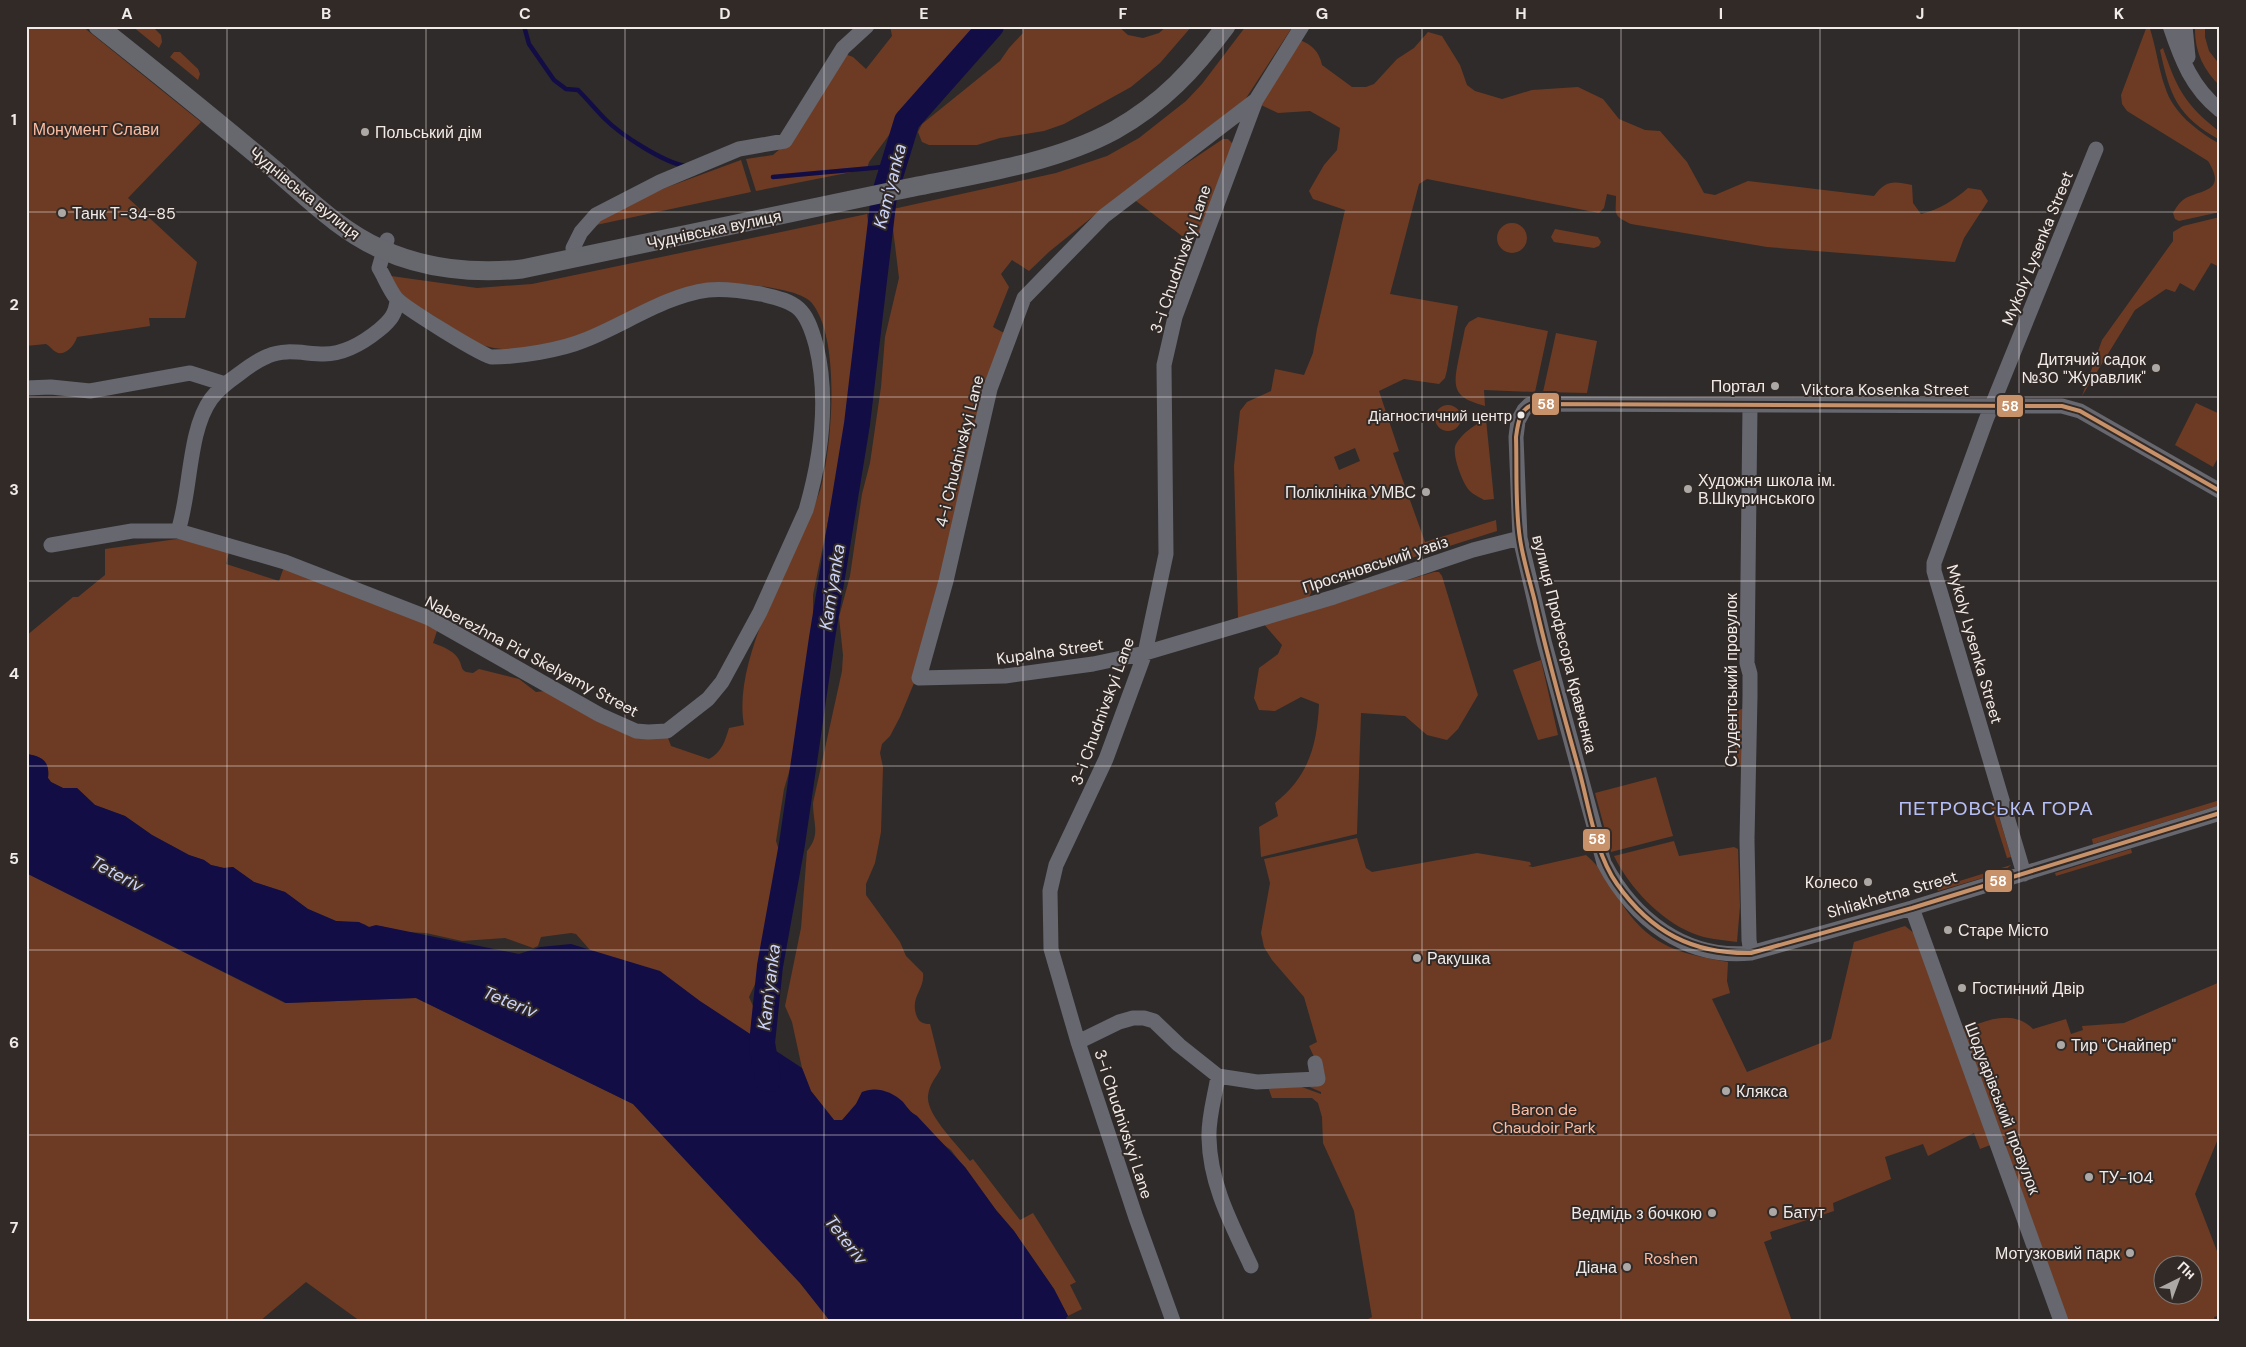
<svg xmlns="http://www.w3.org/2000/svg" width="2246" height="1347" font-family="'DM Sans',sans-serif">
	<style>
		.green { fill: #6d3b23; fill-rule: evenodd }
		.water { fill: #130d46 }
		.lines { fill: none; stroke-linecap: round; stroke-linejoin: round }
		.stream { stroke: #130d46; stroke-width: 4.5 }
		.river { stroke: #130d46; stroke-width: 26 }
		.minor { stroke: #66676f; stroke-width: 15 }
		.major { stroke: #67676e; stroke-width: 19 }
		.bus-1-casing { stroke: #322a27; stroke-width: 8 }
		.bus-1 { stroke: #c7916a; stroke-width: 4 }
		.grid { fill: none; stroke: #f0ebe9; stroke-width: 1; stroke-opacity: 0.55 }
		.poi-dot { fill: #aca8a6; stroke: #322a27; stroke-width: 2 }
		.bus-dot { fill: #f0ebe9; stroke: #322a27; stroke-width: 2 }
		.labels { text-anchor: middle; stroke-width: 4; stroke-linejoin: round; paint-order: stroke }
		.bus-label { font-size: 15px; fill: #f0ebe9; stroke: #322a27; text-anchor: end }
		.park-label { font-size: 16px; fill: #fcbca1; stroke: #322a27 }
		.poi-label { font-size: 16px; fill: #f0ebe9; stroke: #322a27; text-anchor: start }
		.street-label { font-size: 16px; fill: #f0ebe9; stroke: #322a27 }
		.water-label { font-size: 18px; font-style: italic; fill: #cbd3fb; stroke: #322a27 }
		.quarter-label { font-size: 19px; letter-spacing: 1px; fill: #b5c0f8; stroke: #322a27 }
		.line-badge { stroke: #322a27; stroke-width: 2 }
		.badge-label { font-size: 14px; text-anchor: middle; font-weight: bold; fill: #fff }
		.neatline { fill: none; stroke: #f0ebe9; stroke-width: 2 }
		.grid-label { font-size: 16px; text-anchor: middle; font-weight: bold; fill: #f0ebe9 }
	</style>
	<rect width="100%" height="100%" fill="#2f2b2a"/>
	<path class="green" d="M26 26H82L201 122 128 198 197 262 185 318H149L150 326 77 337C75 345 65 357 56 352 52 350 50 346 46 344L26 346Z
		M132 26H152L161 35 162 42 159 48Z
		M890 26H988L972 42 959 68 918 100 898 123 869 162 867 169 756 191 746 159 773 155 781 148 845 54 853 57 866 69 892 36Z
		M1022 26H1118L1128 35 1143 38 1159 33 1167 26H1192L1160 63 1131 87 1064 124 1044 131 1000 138 977 145H929L922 142 918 132 922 124 1000 61 1009 48 1023 33Z
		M1246 26H1293L1237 112 1101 210 1050 251 1029 271 1012 260 1001 274 1009 287 993 327 1004 333 919 671 900 717 890 736 882 744 880 753 883 767 881 832 875 863 866 884V895L900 942 906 956 923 973C925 990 909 997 917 1017 920 1023 924 1024 930 1024L941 1068C936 1078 929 1084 928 1096 926 1115 959 1146 970 1161L973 1159 1020 1220 1033 1213 1076 1282 1070 1285 1082 1309 1068 1316 1054 1289 1014 1231 996 1210 951 1150 937 1140 917 1116 909 1111 902 1101 862 1092 856 1104 842 1121 834 1120 811 1091 802 1068 792 1022 785 1006 801 928 807 851C821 834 813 824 813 803L842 671 843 655 839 617 850 576 862 494 870 463 881 387 885 337 899 278 893 229V209L1056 173 1107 156 1139 138 1186 101 1202 84Z
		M2147 26H2149C2156 46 2158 67 2165 87 2173 113 2197 131 2220 144V212L2179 221 2175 219 2173 213C2176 208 2178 204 2183 200 2197 189 2229 194 2208 161L2127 111 2122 104 2121 95Z
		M2195 26H2205V37L2209 51 2220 65V86C2203 70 2194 50 2195 26Z
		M1428 32 1442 36 1460 65 1467 85 1475 91 1502 99 1532 90 1578 87 1603 99 1619 119 1645 130 1660 131 1687 162 1704 193 1715 195 1748 181 1874 196C1886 180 1893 181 1912 185L1913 203 1921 214C1940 209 1953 201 1968 188L1981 190 1988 201 1964 238 1955 262 1767 247 1631 224C1612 215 1616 214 1616 196L1607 194 1604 208 1599 213 1427 179 1419 184 1390 294 1458 306 1447 370 1445 378 1439 384 1404 379 1379 391 1399 451 1393 453 1425 542 1496 520 1497 531 1313 589 1306 603 1238 618 1234 466 1240 411 1247 402 1271 391 1275 369 1304 375 1313 353 1317 329 1345 210 1313 199 1309 191 1324 165 1337 150 1340 128 1310 111 1278 113 1259 104 1300 40C1312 45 1319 51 1322 65L1352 87H1366L1374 84 1397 59 1414 48ZM1355 448 1360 461 1339 470 1334 457Z
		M2163 48C2177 89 2185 105 2220 132V140C2177 116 2170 96 2160 50Z
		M174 52H180L198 69 200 74 198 80 170 57Z
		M1223 139H1228L1233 144 1202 234 1182 236 1136 201 1135 198Z
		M741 160 751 192 596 225 598 218 665 188Z
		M867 214 871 245 860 289 866 310 858 332 864 351V362L852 389 853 423 838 472 813 595V622L815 634 809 696 803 725 784 789 776 841 781 857 777 863 773 882 774 924 764 944 757 980 749 997 753 1006 755 1046 590 950 576 934 571 933 541 937 538 946 533 948 505 938 462 941 426 933 405 932 380 926 369 927 364 924 336 921 308 909 285 892 254 882 233 867 224 868 211 865 204 860 189 855 152 835 125 816 95 805 77 788H63L51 782 48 778C50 762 42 756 26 754V721L28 720 26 716V636L73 597H78L105 575V549L184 538 229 552 226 564 279 581 284 567 438 628 433 643C443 647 456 651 460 662 462 667 461 669 466 672L473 673 479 669 519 679 536 692 545 691 668 738 671 746 709 759C722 752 725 741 729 728L744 725C733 666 781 580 805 525 811 512 819 497 822 483 832 441 841 337 811 302 797 287 732 282 712 283 683 294 655 305 627 317 586 332 539 356 494 348 471 344 450 326 431 314 416 305 393 294 391 276L477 288 532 284Z
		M2220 217V267L2211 263 2194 291 2180 283 2175 292 2166 289 2135 310 2082 396 2102 340 2173 241V232L2183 226Z
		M1497 238a15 15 0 1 1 30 0a15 15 0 1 1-30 0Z
		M1555 229 1598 237 1601 242 1599 246 1594 248 1554 242 1551 237Z
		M1478 317 1548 331 1535 392 1484 390 1485 406C1456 398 1452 391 1458 362 1460 351 1463 339 1465 328L1469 322Z
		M1556 333 1597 341 1587 393 1543 392Z
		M2196 403 2220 414V454L2213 467 2175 445Z
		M1435 418a13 13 0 1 1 26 0a13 13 0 1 1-26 0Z
		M1486 419 1494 499 1484 500C1479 497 1472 494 1468 489 1462 481 1451 453 1456 444 1462 433 1476 424 1486 419Z
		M1434 572H1439L1442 576 1478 695 1458 729 1447 740 1427 735 1405 716 1361 713 1357 834 1261 857 1259 827 1278 816 1275 803C1309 776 1317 745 1319 704L1301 697 1275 711 1259 710 1254 698 1259 668 1278 654 1282 645 1262 622 1353 597Z
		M1541 660 1558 735 1538 740 1513 670Z
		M1745 708V764L1740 766 1726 714Z
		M1656 777 1673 836 1611 852 1595 793Z
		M1994 800 2011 857 2007 858 1989 801Z
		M2220 800V805L2093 844 2092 839Z
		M1357 838 1366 868 1372 872 1477 853 1530 862 1531 865 1528 866 1533 867 1586 855C1603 869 1612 889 1624 907 1652 948 1683 954 1728 962L1727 981 1730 993 1712 999 1747 1072 1831 1039 1854 942 1905 926 1915 934 1952 1034C1979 1024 2010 1006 2033 1029L2066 1019 2071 1034 2083 1030 2082 1026 2124 1023 2220 982V1134L2195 1194 2220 1259V1315L2214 1317 2215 1321H2068L1993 1144 1980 1149 1974 1133 1928 1156 1923 1144 1885 1157 1891 1179 1833 1203 1834 1211 1770 1232 1772 1239 1764 1242 1792 1321H1364L1372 1317 1354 1211 1323 1143 1322 1117 1318 1103 1312 1098H1272L1268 1087 1299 1086 1321 1094V1092L1305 1085 1320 1070 1309 1046 1317 1042 1304 997 1272 960 1264 947 1261 933 1270 883 1264 859ZM2164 1264H2194V1294H2164Z
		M1674 841 1679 856 1734 847 1738 849 1740 906 1737 942C1722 940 1706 939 1692 933 1660 920 1629 887 1614 856Z
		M2131 849 2132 853 2056 876 2055 873Z
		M2011 865 2003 872 1938 891 1937 888Z
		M26 873 285 1003 416 998 633 1104 800 1283 830 1321H360L306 1282 260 1321H26Z"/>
	<path class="water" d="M26 754C42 756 50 761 48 778L51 782 63 788H77L95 805 125 816 152 835 189 855 204 860 211 865 224 868 233 867 254 882 285 892 308 909 336 921 359 922 369 927 376 925 519 954 540 947 571 944 660 971 700 1001 802 1068 811 1091 834 1120H842L856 1104 862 1092C875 1086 892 1091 903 1102 908 1108 910 1112 917 1116L965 1167 996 1210 1014 1231 1054 1289 1068 1316 1066 1318 1068 1321H830L800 1283 633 1104 416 998 286 1003 26 873Z"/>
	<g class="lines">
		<path class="stream" d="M524 26 529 44 554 80 566 89 578 90C588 100 596 110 605 119 621 135 663 162 685 166
			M773 177 894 166"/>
		<path class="river" d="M768 1079 762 1043 770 966 792 844 822 638 857 424 884 196 907 121 991 26"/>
		<path class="minor" d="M2170 26C2181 59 2192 88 2220 110
			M2185 26 2188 57
			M1256 100 1104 216 1024 298 990 389 946 581 919 678 1005 676 1093 664 1145 653 1334 597 1473 550 1520 538
			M573 248 581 232 596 215 660 182 739 149 785 141 843 48 867 26
			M26 388 51 387 90 391 190 373 225 384
			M1750 406 1747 663 1750 674V696L1747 840 1749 940 1751 953
			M2220 491 2080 411 2062 406 1537 404 1529 405 1524 410 1518 421 1516 437 1520 538 1544 641 1604 863C1633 918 1685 960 1751 953L1912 908 2220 813
			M178 531C191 492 188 431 211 399 218 389 229 381 239 374 248 367 258 360 268 356 286 348 305 354 324 354 345 354 363 343 379 330 390 321 396 314 397 300
			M51 545 132 531H178L285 562 429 618 600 715 636 731 648 732 667 731 708 699 722 682 760 612 806 510C821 458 829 398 816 345 806 308 798 302 761 294 744 291 724 288 708 290 664 296 626 324 585 340 561 350 519 357 492 357 484 357 402 306 396 298 389 289 385 278 379 268L387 240
			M2024 874 1934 571V563L1986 420 2096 149
			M1912 908 2061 1321
			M1078 1042 1119 1022 1133 1018H1144L1154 1021 1179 1045 1218 1076C1215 1096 1208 1118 1209 1138 1210 1185 1232 1225 1251 1266
			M1218 1076 1257 1082 1318 1079 1315 1063
			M1173 1321 1136 1218 1078 1042 1051 949 1050 891 1056 865 1106 759 1145 653 1166 554 1164 365 1175 317 1256 100 1302 26"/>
		<path class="major" d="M98 26C156 72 213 118 269 165 305 195 338 230 381 249 424 269 475 274 522 269 646 243 770 217 894 191 965 176 1051 165 1115 130 1163 103 1194 69 1226 26"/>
		<defs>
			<path id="bus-1" d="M2220 491 2080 411 2062 406 1537 404C1520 406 1518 422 1516 437 1517 469 1515 508 1520 539 1523 559 1529 578 1534 598 1547 656 1563 713 1579 770 1589 806 1595 853 1617 884 1651 932 1692 954 1751 953L1912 908 2220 813"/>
		</defs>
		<use href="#bus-1" class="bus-1-casing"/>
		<use href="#bus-1" class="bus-1"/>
	</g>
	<path class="grid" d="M227 26V1321M426 26V1321M625 26V1321M824 26V1321M1023 26V1321M1223 26V1321M1422 26V1321M1621 26V1321M1820 26V1321M2019 26V1321M26 212H2220M26 397H2220M26 581H2220M26 766H2220M26 950H2220M26 1135H2220"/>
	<g class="poi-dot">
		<circle cx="365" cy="132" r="5"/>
		<circle cx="62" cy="213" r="5"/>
		<circle cx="2156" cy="368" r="5"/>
		<circle cx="1775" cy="386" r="5"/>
		<circle cx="1688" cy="489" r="5"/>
		<circle cx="1426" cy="492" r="5"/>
		<circle cx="1868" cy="882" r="5"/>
		<circle cx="1948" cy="930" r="5"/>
		<circle cx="1417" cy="958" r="5"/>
		<circle cx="1962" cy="988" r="5"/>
		<circle cx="2061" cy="1045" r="5"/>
		<circle cx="1726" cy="1091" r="5"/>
		<circle cx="2089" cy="1177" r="5"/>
		<circle cx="1773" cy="1212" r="5"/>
		<circle cx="1712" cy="1213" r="5"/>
		<circle cx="2130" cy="1253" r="5"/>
		<circle cx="1627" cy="1267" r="5"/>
	</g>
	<circle class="bus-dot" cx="1521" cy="415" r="4.5"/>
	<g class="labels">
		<g class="bus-label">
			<text x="1512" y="421">Діагностичний центр</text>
		</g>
		<g class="park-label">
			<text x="96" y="135">Монумент Слави</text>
			<text x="1544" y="1115">Baron de<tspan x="1544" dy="18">Chaudoir Park</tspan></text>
			<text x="1671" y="1264">Roshen</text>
		</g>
		<g class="poi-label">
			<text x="375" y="138">Польський дім</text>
			<text x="72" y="219">Танк Т-34-85</text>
			<text x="2146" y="365" text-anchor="end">Дитячий садок<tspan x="2146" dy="18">№30 "Журавлик"</tspan></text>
			<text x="1765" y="392" text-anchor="end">Портал</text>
			<text x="1698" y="486">Художня школа ім.<tspan x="1698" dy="18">В.Шкуринського</tspan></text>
			<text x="1416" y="498" text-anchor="end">Поліклініка УМВС</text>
			<text x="1858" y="888" text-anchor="end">Колесо</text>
			<text x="1958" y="936">Старе Місто</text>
			<text x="1427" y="964">Ракушка</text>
			<text x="1972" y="994">Гостинний Двір</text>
			<text x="2071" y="1051">Тир "Снайпер"</text>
			<text x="1736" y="1097">Клякса</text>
			<text x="2099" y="1183">ТУ-104</text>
			<text x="1783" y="1218">Батут</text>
			<text x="1702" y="1219" text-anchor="end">Ведмідь з бочкою</text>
			<text x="2120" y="1259" text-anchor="end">Мотузковий парк</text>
			<text x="1617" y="1273" text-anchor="end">Діана</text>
		</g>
		<g class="street-label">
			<text transform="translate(305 193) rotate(39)" y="6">Чуднівська вулиця</text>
			<text transform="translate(714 229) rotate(-12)" y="6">Чуднівська вулиця</text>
			<text transform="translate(2037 248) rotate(-68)" y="6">Mykoly Lysenka Street</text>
			<text transform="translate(1180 259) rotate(-71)" y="6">3-i Chudnivskyi Lane</text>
			<text x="1885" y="395">Viktora Kosenka Street</text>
			<text transform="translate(959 451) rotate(-76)" y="6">4-i Chudnivskyi Lane</text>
			<text transform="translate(1375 564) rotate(-18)" y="6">Просяновський узвіз</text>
			<text transform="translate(1565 644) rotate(76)" y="6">вулиця Професора Кравченка</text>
			<text transform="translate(1975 644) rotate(74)" y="6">Mykoly Lysenka Street</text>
			<text transform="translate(1050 651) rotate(-8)" y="6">Kupalna Street</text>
			<text transform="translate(532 656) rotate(28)" y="6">Naberezhna Pid Skelyamy Street</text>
			<text transform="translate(1731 680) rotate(-90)" y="6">Студентський провулок</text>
			<text transform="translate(1102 711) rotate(-70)" y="6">3-i Chudnivskyi Lane</text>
			<text transform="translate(1892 894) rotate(-16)" y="6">Shliakhetna Street</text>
			<text transform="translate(2003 1108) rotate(69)" y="6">Шодуарівський провулок</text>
			<text transform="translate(1124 1124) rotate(72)" y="6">3-i Chudnivskyi Lane</text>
		</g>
		<g class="water-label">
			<text transform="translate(890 186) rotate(-76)" y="6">Kam'yanka</text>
			<text transform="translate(832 587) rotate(-81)" y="6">Kam'yanka</text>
			<text transform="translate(117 874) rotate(28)" y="6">Teteriv</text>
			<text transform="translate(769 987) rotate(-83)" y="6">Kam'yanka</text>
			<text transform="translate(510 1002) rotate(22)" y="6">Teteriv</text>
			<text transform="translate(846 1240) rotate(52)" y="6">Teteriv</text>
		</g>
		<g class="quarter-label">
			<text x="1996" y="815">ПЕТРОВСЬКА ГОРА</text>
		</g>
	</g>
	<g class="line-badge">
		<rect x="1531" y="392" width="29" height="24" rx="5" fill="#c7916a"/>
		<rect x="1996" y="394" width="28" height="24" rx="5" fill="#c7916a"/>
		<rect x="1582" y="828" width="29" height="24" rx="5" fill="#c7916a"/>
		<rect x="1984" y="869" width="29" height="24" rx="5" fill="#c7916a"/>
	</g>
	<g class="badge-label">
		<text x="1546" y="409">58</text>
		<text x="2010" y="411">58</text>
		<text x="1597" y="844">58</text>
		<text x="1998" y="886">58</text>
	</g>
	<rect width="2246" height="1347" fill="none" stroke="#322a27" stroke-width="55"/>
	<g transform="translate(2178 1280) rotate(42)"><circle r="24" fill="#322a27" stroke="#7e7775"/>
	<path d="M0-4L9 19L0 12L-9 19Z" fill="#aca8a6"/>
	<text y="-8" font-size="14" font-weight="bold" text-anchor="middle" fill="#f0ebe9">Пн</text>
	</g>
	<rect x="28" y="28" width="2190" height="1292" class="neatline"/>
	<g class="grid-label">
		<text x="127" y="19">A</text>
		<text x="326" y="19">B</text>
		<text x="525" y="19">C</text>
		<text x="725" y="19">D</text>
		<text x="924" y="19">E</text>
		<text x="1123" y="19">F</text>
		<text x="1322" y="19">G</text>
		<text x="1521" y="19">H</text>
		<text x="1721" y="19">I</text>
		<text x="1920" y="19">J</text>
		<text x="2119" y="19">K</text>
		<text x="14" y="125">1</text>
		<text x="14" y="310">2</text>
		<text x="14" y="495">3</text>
		<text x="14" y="679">4</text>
		<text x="14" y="864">5</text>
		<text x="14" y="1048">6</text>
		<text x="14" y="1233">7</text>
	</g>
</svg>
